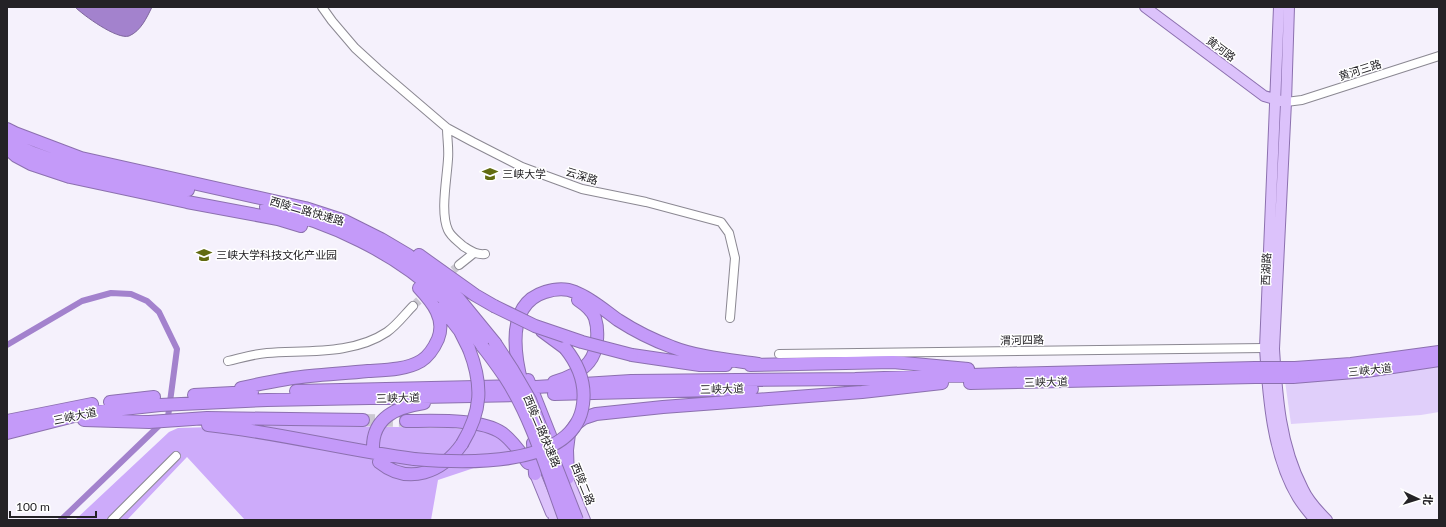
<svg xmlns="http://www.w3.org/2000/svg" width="1446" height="527" font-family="Lato,'Noto Sans SC',sans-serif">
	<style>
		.green { fill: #e0cffa }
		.forest { fill: #cdabfa }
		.water { fill: #a382cd; stroke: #7d659b }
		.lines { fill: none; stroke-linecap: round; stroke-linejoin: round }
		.canal { stroke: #a382cd; stroke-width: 6 }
		.minor-tunnel { stroke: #cbc8d1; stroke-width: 8; stroke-dasharray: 8 4; stroke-linecap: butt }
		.highway-tunnel { stroke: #cbc8d1; stroke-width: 12; stroke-dasharray: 12 6; stroke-linecap: butt }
		.minor-casing { stroke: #8b8892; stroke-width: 10 }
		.major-casing { stroke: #8c70af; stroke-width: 12 }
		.highway-casing { stroke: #8c70af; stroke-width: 14 }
		.minor { stroke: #fff; stroke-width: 8 }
		.major { stroke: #dcc2fb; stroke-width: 10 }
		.highway { stroke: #c49af9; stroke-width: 12 }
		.highway-bridge-casing { stroke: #8c70af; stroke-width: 14; stroke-linecap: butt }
		.highway-bridge { stroke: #c49af9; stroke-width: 12 }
		.labels { text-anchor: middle; stroke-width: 3; stroke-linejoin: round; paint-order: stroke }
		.street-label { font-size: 11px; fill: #242226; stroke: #fff }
		.poi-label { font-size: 11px; fill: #242226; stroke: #fff; text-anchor: start }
	</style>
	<rect width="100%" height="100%" fill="#f5f1fc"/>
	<path class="green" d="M1439 366V412L1421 415 1291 424 1285 381 1390 373Z"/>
	<path class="forest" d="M283 425 453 428 488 431 501 439 510 448 513 455 438 480 431 520H245L187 457 127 520H75L169 432 178 428Z"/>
	<path class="water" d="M75 7H152C147 17 141 31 129 36 117 40 83 15 75 7Z"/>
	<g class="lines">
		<path class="canal" d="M7 345 82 301 111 293 131 294 147 301 159 312 177 349 168 417 61 520"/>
		<path class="minor-tunnel" d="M444 278 459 265
			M413 306 428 292"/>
		<path class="highway-tunnel" d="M363 420 406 421"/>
		<defs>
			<path id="minor" d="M322 7 332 21 355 48 378 69 447 128 473 142 522 167 582 189 646 202 721 222 729 233 735 258 730 318
				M1286 102 1302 100 1439 56
				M447 128C447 138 449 149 448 159 447 178 440 213 448 230 451 237 458 241 463 246 471 251 476 255 485 254
				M459 265 474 253
				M779 354 1265 348
				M228 361C241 358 254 354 267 353 306 350 353 355 387 332 397 325 405 314 413 306
				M112 520 176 456"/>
			<path id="major" d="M1145 7 1264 96 1281 101
				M1279 7 1265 348C1268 396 1272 455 1298 498 1303 506 1309 513 1315 520
				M1289 7 1286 102 1274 349C1277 396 1280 445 1303 489 1308 500 1318 511 1327 520
				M565 472 585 520
				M535 474 551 513
				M554 520C552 509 551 500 562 495"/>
			<path id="highway" d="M7 129 15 133 81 158 305 208 345 221 381 239 408 255 430 273 459 299 495 343
				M7 142C40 157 74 168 109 176 135 181 161 185 188 190
				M7 148 16 156 31 164 70 177 187 202 278 219 301 226
				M266 207C330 222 395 252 443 298 458 313 471 330 483 347
				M419 255 475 295 494 306
				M442 308 460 331 469 349
				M542 331 565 348
				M632 355 700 365H726
				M750 365 893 362 968 369
				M1295 368 1351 364 1439 352
				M1293 377 1366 371 1439 360
				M528 380 559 458
				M554 382C566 379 581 372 589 362 598 351 599 331 595 318 592 310 584 304 578 300
				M970 383 1255 377
				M522 384C514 353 506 304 545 292 554 289 566 288 575 292 591 298 604 310 618 320 635 331 653 340 672 347 697 357 731 360 758 364
				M536 387 631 381 855 379 1001 374 1255 368
				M241 388C264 383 287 378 310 376 329 374 349 373 368 371 385 370 406 370 421 361 429 356 434 348 438 339 446 319 433 303 419 288
				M296 391 518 386
				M554 394 752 389
				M194 395 252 392
				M110 402 154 397
				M84 420 149 422 207 418 363 420
				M7 421 92 404
				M406 421C432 421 481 418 502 433 513 441 520 452 528 463
				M208 425C277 432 344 450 414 459
				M7 433 86 413 160 405 267 400 518 395
				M533 443 535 474
				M373 449C372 417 397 407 424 403
				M379 462C409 486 442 472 462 444
				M568 478 567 450 569 434 576 424 584 418 596 414 663 407 862 392 942 383"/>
		</defs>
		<use href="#minor" class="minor-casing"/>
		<use href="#major" class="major-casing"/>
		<use href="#highway" class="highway-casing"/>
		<use href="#minor" class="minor"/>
		<use href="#major" class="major"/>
		<use href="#highway" class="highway"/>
		<defs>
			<path id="highway-bridge" d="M494 306 535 326 582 342 632 355
				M495 343 512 369 530 400 577 520
				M483 347C491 357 498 367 505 377 533 420 547 472 565 520
				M1255 368H1295
				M1255 377H1293
				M462 444C482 411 483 385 469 349
				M414 459C461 463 575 469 583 404 586 382 578 364 565 348"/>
		</defs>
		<use href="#highway-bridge" class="highway-bridge-casing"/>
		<use href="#highway-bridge" class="highway-bridge"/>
	</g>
	<defs>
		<symbol id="university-bare" viewBox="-9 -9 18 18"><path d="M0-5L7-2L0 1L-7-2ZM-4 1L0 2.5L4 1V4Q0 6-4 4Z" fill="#626b11" stroke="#fff" stroke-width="2.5" paint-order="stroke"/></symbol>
		<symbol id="school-bare" viewBox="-9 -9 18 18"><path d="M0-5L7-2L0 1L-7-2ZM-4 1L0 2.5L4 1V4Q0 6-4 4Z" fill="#626b11" stroke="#fff" stroke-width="2.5" paint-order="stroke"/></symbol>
	</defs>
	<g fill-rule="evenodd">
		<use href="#university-bare" x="479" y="163" width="22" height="22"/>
		<use href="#school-bare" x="193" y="244" width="22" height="22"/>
	</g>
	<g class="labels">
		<g class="street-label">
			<text transform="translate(1221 49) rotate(37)" y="4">黄河路</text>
			<text transform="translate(1360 70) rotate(-18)" y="4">黄河三路</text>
			<text transform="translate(582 176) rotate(17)" y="4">云深路</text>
			<text transform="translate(307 211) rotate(16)" y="4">西陵二路快速路</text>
			<text transform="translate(1266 269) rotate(-87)" y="4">西湖路</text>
			<text transform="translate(1022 340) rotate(-1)" y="4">渭河四路</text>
			<text transform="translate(1370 370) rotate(-6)" y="4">三峡大道</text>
			<text transform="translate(1046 382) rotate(-1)" y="4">三峡大道</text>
			<text transform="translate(722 389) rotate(-1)" y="4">三峡大道</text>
			<text transform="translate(398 398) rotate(-1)" y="4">三峡大道</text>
			<text transform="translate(75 416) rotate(-12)" y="4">三峡大道</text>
			<text transform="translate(542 431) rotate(67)" y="4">西陵二路快速路</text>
			<text transform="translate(583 484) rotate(68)" y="4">西陵二路</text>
		</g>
		<g class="poi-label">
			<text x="502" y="178">三峡大学</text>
			<text x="216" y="259">三峡大学科技文化产业园</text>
		</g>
	</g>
	<rect width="1446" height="527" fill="none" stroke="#242226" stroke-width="16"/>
	<g transform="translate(1418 499) rotate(94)" stroke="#ffffff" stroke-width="3" paint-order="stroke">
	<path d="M0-3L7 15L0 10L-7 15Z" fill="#242226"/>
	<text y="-6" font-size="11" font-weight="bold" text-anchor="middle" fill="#242226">北</text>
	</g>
	<path d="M10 511v6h86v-6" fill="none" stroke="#242226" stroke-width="2"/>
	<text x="16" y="511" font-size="12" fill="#242226" stroke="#ffffff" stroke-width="3" paint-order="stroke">100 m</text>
</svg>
